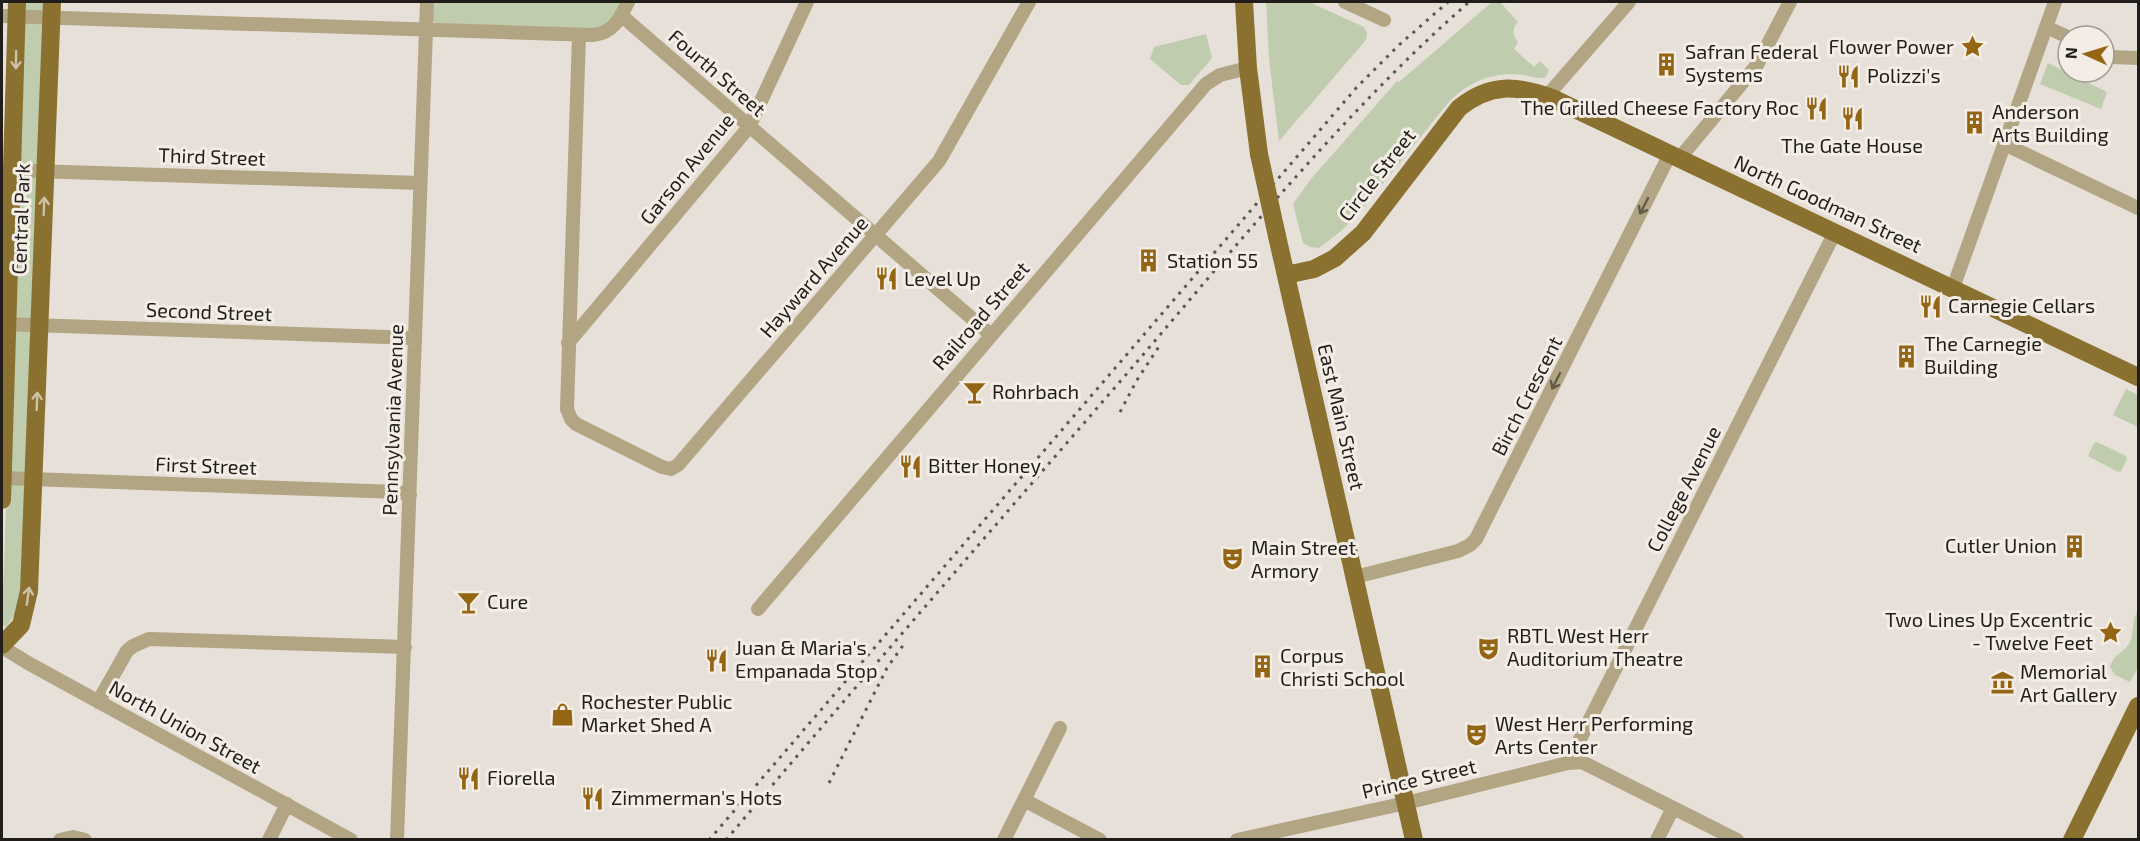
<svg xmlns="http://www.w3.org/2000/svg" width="2140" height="841" font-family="'Exo 2',sans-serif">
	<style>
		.green { fill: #bfccad }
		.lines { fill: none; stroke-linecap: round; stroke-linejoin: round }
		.minor { stroke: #b2a584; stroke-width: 14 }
		.major { stroke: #8a712f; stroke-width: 18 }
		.rail { stroke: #5c5854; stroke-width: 3; stroke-dasharray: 3 6; stroke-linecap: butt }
		.major-bridge { stroke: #8a712f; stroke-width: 18 }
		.oneway { stroke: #cec2a5 }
		.oneway2 { stroke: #625a4a }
		.labels { text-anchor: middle; stroke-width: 6; stroke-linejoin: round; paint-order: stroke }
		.poi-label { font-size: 20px; fill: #201d1b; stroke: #f3ede5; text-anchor: start }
		.street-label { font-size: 20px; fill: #201d1b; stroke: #f3ede5 }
	</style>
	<rect width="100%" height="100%" fill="#e6e0d8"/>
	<path class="green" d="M24 2H45L25 582 15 614 6 627 2 624V621Z
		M432 2H620L610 24 604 29 435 23 432 20Z
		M1266 2H1309L1364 27 1367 33 1366 40 1279 141 1269 59Z
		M1492 2H1500L1518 22C1511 29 1513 35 1518 42L1514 49 1534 67 1540 61 1549 70 1546 77C1538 80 1531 76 1523 75 1494 71 1467 82 1448 103L1361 211 1341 231 1319 248 1310 247 1303 243 1293 204 1311 179 1397 81 1399 82Z
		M1206 34 1212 58 1189 85H1181L1150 59 1154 47Z
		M2048 63 2107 92 2101 109 2040 84Z
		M2126 389 2138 395V427L2113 415Z
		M2097 442 2126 456 2127 459 2121 471 2118 472 2088 456 2094 443Z
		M2138 610V668L2130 682 2115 675 2110 667C2113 655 2123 653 2129 644 2135 633 2131 621 2138 610Z"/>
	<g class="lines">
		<path class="minor" d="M1345 2 1384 20
			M2 16 593 35C613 33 620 19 628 2
			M622 16 990 334
			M2046 27 2068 37
			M579 35 567 409 571 419 576 424 662 467 671 469 678 465 939 161 1029 2
			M2104 54 2111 57 2138 58
			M1547 96 1629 2
			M2004 144 2138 208
			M1679 159 1757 65 1790 2
			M2 170 420 183
			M1953 288 2055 2
			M2 324 415 338
			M568 343 749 127 807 2
			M2 478 399 492 410 495
			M1355 577 1458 551 1470 545 1476 539 1670 154
			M758 609 1206 84 1220 75 1248 68
			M2 647 28 663 351 840
			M98 702 127 651 133 646 149 639 405 647
			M1568 763 1835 232
			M1024 800 1100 840
			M60 840 73 837 85 840
			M269 840 287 804
			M397 840 427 2
			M1004 840 1060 728
			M1237 840 1406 803 1568 763 1582 762 1737 840
			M1657 840 1673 808"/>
		<path class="major" d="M1244 2 1248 68 1259 154
			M1277 236 1414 840
			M1286 275 1314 269 1335 258 1363 233 1459 108C1490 83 1517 85 1552 98L2138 377
			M2 500 17 2
			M2 645 21 625 29 591 52 2
			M2072 840 2138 706"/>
		<path class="rail" d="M1120 412 1137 380 1160 345
			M829 783 887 668 904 644
			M709 840 1357 87 1399 45 1448 2
			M726 840C859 682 995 526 1130 370 1238 244 1344 112 1469 2"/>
		<path class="major-bridge" d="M1259 154 1277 236"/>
	</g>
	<defs><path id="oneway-shaft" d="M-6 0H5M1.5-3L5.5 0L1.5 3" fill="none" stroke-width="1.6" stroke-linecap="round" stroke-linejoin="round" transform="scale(1.5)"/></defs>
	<g class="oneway">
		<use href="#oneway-shaft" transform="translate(16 60) rotate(91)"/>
		<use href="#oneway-shaft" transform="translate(44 206) rotate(-88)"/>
		<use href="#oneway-shaft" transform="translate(37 401) rotate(-88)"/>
		<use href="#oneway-shaft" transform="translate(28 596) rotate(-82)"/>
	</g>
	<g class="oneway2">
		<use href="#oneway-shaft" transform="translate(1644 206) rotate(117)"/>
		<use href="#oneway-shaft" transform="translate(1556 381) rotate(117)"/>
	</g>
	<defs>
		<symbol id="sight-bare" viewBox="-9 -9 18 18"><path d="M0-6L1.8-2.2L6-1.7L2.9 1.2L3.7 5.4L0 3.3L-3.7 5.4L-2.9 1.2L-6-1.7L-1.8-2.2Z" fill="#946513" stroke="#f3ede5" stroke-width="2.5" paint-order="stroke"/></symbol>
		<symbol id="building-bare" viewBox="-9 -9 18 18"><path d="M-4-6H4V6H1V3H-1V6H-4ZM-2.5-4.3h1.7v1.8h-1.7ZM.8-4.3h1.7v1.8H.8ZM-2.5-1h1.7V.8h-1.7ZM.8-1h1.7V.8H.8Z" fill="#946513" stroke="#f3ede5" stroke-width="2.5" paint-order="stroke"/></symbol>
		<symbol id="restaurant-bare" viewBox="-9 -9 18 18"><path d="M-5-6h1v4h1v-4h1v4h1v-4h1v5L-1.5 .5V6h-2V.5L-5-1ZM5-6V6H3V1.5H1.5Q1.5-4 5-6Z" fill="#946513" stroke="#f3ede5" stroke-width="2.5" paint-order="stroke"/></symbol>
		<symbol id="bar-bare" viewBox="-9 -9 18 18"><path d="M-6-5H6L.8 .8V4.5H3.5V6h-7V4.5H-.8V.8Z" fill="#946513" stroke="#f3ede5" stroke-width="2.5" paint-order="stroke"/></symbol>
		<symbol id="theatre-bare" viewBox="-9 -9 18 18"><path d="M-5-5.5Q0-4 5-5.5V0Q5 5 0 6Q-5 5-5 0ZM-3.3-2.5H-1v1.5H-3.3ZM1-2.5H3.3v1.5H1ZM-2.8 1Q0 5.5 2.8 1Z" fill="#946513" stroke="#f3ede5" stroke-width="2.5" paint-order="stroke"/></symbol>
		<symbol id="museum-bare" viewBox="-9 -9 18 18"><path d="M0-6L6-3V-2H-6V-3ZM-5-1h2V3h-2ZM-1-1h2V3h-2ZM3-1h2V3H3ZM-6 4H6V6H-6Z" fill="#946513" stroke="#f3ede5" stroke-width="2.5" paint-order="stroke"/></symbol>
		<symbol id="shop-bare" viewBox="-9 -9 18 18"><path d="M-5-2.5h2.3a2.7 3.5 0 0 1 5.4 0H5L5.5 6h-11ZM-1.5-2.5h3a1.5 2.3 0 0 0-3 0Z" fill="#946513" stroke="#f3ede5" stroke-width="2.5" paint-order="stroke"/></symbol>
	</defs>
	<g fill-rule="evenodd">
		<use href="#sight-bare" x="1956" y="30" width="33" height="33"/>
		<use href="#building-bare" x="1650" y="48" width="33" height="33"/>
		<use href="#restaurant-bare" x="1832" y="60" width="33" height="33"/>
		<use href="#restaurant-bare" x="1800" y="92" width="33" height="33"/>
		<use href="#restaurant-bare" x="1836" y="102" width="33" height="33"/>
		<use href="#building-bare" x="1958" y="106" width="33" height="33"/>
		<use href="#building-bare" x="1132" y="244" width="33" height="33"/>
		<use href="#restaurant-bare" x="870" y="262" width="33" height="33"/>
		<use href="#restaurant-bare" x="1914" y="290" width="33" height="33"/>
		<use href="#building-bare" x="1890" y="340" width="33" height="33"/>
		<use href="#bar-bare" x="958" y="376" width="33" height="33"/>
		<use href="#restaurant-bare" x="894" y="450" width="33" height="33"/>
		<use href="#building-bare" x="2058" y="530" width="33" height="33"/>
		<use href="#theatre-bare" x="1216" y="542" width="33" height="33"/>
		<use href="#bar-bare" x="452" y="586" width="33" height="33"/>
		<use href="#sight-bare" x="2094" y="616" width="33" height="33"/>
		<use href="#theatre-bare" x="1472" y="632" width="33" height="33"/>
		<use href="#restaurant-bare" x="700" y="644" width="33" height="33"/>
		<use href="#building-bare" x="1246" y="650" width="33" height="33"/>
		<use href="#museum-bare" x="1986" y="666" width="33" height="33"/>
		<use href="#shop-bare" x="546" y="698" width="33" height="33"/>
		<use href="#theatre-bare" x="1460" y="718" width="33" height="33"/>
		<use href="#restaurant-bare" x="452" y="762" width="33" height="33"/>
		<use href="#restaurant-bare" x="576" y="782" width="33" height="33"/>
	</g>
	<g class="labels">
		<g class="poi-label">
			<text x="1954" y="54" text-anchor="end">Flower Power</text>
			<text x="1685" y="59">Safran Federal<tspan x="1685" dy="23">Systems</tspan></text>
			<text x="1867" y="83">Polizzi's</text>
			<text x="1799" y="115" text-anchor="end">The Grilled Cheese Factory Roc</text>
			<text x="1992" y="119">Anderson<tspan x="1992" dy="23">Arts Building</tspan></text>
			<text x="1852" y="153" text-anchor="middle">The Gate House</text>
			<text x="1167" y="268">Station 55</text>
			<text x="904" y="286">Level Up</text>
			<text x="1948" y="313">Carnegie Cellars</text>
			<text x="1924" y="351">The Carnegie<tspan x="1924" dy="23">Building</tspan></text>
			<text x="992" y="399">Rohrbach</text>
			<text x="928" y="473">Bitter Honey</text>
			<text x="2057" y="553" text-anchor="end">Cutler Union</text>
			<text x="1251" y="555">Main Street<tspan x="1251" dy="23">Armory</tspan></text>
			<text x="487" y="609">Cure</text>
			<text x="2093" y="627" text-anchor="end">Two Lines Up Excentric<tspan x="2093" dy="23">- Twelve Feet</tspan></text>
			<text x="1507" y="643">RBTL West Herr<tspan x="1507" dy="23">Auditorium Theatre</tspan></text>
			<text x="735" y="655">Juan &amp; Maria's<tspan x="735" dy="23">Empanada Stop</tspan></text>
			<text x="1280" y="663">Corpus<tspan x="1280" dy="23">Christi School</tspan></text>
			<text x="2020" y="679">Memorial<tspan x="2020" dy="23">Art Gallery</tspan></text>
			<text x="581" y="709">Rochester Public<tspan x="581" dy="23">Market Shed A</tspan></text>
			<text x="1495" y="731">West Herr Performing<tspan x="1495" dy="23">Arts Center</tspan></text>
			<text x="487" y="785">Fiorella</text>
			<text x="611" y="805">Zimmerman's Hots</text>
		</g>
		<g class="street-label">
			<text transform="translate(717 73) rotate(41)" y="7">Fourth Street</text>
			<text transform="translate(212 157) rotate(2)" y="7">Third Street</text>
			<text transform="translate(687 169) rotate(-51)" y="7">Garson Avenue</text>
			<text transform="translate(1377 175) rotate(-52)" y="7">Circle Street</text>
			<text transform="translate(1828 204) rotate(25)" y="7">North Goodman Street</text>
			<text transform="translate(21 219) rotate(-88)" y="7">Central Park</text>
			<text transform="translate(814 277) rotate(-49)" y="7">Hayward Avenue</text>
			<text transform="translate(209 312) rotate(2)" y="7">Second Street</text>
			<text transform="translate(981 316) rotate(-49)" y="7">Railroad Street</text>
			<text transform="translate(1527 396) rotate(-63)" y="7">Birch Crescent</text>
			<text transform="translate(1341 417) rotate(77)" y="7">East Main Street</text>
			<text transform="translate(393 420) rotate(-88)" y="7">Pennsylvania Avenue</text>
			<text transform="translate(206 466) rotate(2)" y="7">First Street</text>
			<text transform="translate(1684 489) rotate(-63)" y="7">College Avenue</text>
			<text transform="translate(185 727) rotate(29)" y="7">North Union Street</text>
			<text transform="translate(1419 779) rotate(-13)" y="7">Prince Street</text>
		</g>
	</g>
	<rect width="2140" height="841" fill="none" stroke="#201d1b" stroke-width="6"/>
	<g transform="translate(2086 54) rotate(274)"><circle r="28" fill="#f3ede5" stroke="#9f9a94" stroke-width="1.5"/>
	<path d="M0-4.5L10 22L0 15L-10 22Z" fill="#946513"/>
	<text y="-9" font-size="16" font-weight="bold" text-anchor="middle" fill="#201d1b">N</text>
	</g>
</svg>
